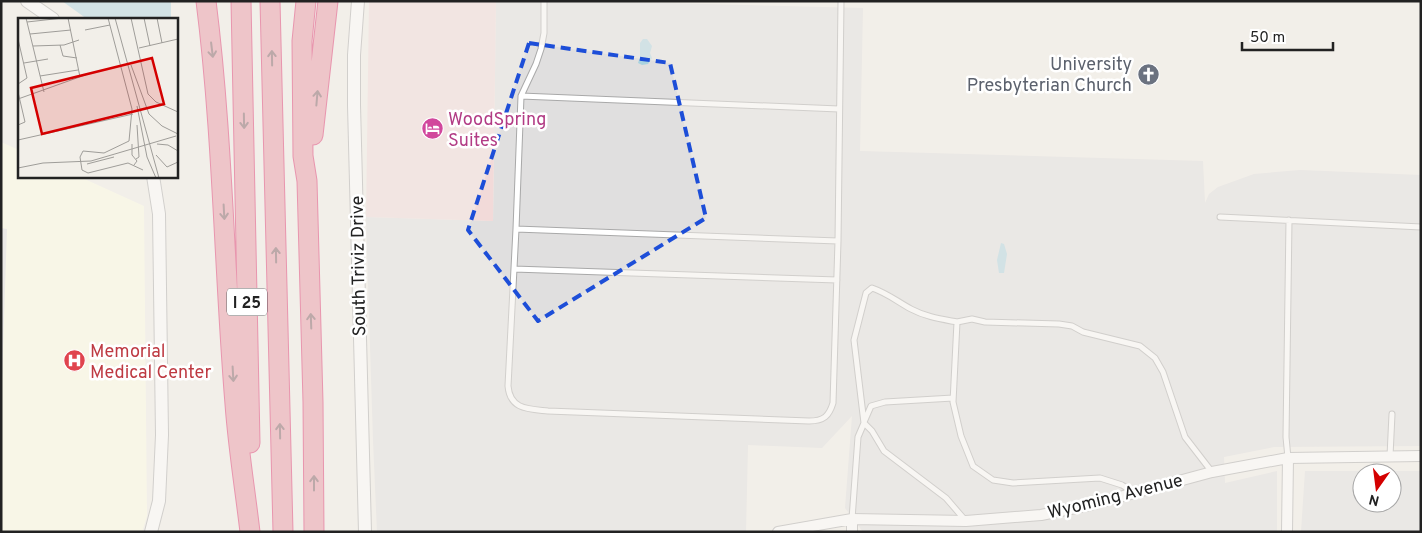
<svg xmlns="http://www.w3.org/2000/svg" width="1422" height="533" font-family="Overpass,sans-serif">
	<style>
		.residential { fill: #e0dfdf; fill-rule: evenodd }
		.commercial { fill: #f2dad9 }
		.education { fill: #ffffe5 }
		.parking { fill: #e2e2e2 }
		.water { fill: #aad3df }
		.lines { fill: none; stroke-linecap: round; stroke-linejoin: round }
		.service-casing { stroke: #a9a9a9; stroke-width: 7 }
		.minor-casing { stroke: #a9a9a9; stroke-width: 12 }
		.tertiary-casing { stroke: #a9a9a9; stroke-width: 14 }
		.motorway-casing { stroke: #dc2a67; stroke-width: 21 }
		.service { stroke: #fff; stroke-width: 5 }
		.minor { stroke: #fff; stroke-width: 10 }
		.tertiary { stroke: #fff; stroke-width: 12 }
		.motorway { stroke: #e892a2; stroke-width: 19 }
		.oneway { stroke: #7b545c }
		.marked { fill: none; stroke: #1d4ed8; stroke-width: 4; stroke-dasharray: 10 6; stroke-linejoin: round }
		.labels { text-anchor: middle; stroke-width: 5; stroke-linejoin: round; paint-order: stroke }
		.shield { fill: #fff; stroke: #646464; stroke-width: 1 }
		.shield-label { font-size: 16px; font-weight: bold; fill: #222 }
		.worship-label { font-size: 18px; fill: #5b616d; stroke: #fff; text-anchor: end }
		.hotel-label { font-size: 18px; fill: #b23c85; stroke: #fff; text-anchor: start }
		.street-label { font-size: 18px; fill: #222; stroke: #fff }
		.health-label { font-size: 18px; fill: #be3a42; stroke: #fff; text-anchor: start }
		.inset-road { fill: none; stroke: #9f9d99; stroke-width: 1 }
		.view { fill: #d40000; fill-opacity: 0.15; stroke: #d40000; stroke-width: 2.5 }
		.inset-edge { fill: none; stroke: #222; stroke-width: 2.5 }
	</style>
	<rect width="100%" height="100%" fill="#f2efe9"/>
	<path class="residential" d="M496 1H586L863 8 860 151 1203 161 1205 203 1209 194 1218 187 1254 174 1300 170 1421 175V446L1274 447 1224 457 1225 483 1277 471V532H863L845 508 852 416 822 448 748 445 746 532H377L373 440 366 217 493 221Z
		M1305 471H1421V532H1301ZM1362 473H1392V503H1362Z"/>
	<path class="commercial" d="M369 1H496L493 221 366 217Z"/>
	<path class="education" d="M1 142 19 150V176H78L144 206 147 516 142 532H1Z"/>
	<path class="parking" d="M1 228 7 229 1 410Z"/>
	<path class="water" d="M62 1H171V19H87Z
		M643 39H647L652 46 650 53 652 58 648 64 642 65 638 63 640 57V43Z
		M1001 243 1004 244 1007 254 1004 273H999L997 260Z"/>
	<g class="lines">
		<defs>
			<path id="service" d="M544 1V33L541 49 536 64 521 96 516 229 838 241 841 1
				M521 96 839 109
				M1220 217 1421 227
				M516 229 508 386C510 410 529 409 548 411L809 421C824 421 829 416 833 403L838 241
				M514 269 837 280
				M864 422 871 406 885 402 953 398
				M864 423 854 340 866 293 872 288C887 293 898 302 911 309 926 317 941 319 957 322
				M1390 456 1392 414
				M1288 458 1286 437 1289 220
				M1133 492 1122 485 1100 478 1013 483 993 480 973 466 961 436 953 402 957 322 972 319 985 322 1059 324 1072 326 1083 332 1140 346 1155 358 1163 372 1185 437 1212 472
				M852 519 858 437 864 423 872 431 884 451 946 498 965 520"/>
			<path id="minor" d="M778 532 852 519 966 521 1041 515 1090 505 1212 472 1288 458 1421 456
				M852 532V519
				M1287 532 1288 458"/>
			<path id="tertiary" d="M27 1 53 19
				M358 1 354 55V105L365 532
				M151 532 159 501 162 435 159 214 153 176"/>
			<path id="motorway" d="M206 1C223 135 224 270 235 404 238 447 245 489 250 532
				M241 1 250 443
				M270 1 283 532
				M306 1 302 41 303 156 307 181 313 402 314 532
				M313 135 328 1"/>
		</defs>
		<use href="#service" class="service-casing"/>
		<use href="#minor" class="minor-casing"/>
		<use href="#tertiary" class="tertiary-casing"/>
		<use href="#motorway" class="motorway-casing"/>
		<use href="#service" class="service"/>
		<use href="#minor" class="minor"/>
		<use href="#tertiary" class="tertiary"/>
		<use href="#motorway" class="motorway"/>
	</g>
	<defs><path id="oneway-shaft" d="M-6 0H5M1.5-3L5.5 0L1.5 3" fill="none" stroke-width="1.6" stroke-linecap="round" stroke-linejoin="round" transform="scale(1.25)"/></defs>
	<g class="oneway">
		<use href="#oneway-shaft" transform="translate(212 50) rotate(83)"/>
		<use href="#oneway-shaft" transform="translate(272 58) rotate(-91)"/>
		<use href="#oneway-shaft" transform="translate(317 98) rotate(-85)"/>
		<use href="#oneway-shaft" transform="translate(244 121) rotate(89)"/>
		<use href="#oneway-shaft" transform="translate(224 212) rotate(87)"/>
		<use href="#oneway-shaft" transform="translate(276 255) rotate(-91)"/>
		<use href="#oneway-shaft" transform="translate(311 321) rotate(-92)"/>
		<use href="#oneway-shaft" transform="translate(233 374) rotate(87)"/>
		<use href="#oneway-shaft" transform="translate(280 431) rotate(-91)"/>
		<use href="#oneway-shaft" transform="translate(314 483) rotate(-90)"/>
	</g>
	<path d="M0 0H1422V533H0ZM529 43 670 63 706 218 538 321 468 230Z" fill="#f2efe9" fill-opacity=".55" fill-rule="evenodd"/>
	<path class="marked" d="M529 43 670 63 706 218 538 321 468 230Z"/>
	<defs>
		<symbol id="church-disc" viewBox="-11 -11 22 22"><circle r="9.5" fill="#6b7280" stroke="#fff"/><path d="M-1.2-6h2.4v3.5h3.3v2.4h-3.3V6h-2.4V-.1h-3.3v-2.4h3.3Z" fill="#fff"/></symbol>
		<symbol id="hotel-disc" viewBox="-11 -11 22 22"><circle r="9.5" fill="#d1479c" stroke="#fff"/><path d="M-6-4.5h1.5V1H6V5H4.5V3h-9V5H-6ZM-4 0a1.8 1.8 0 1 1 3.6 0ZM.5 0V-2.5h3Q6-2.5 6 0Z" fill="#fff"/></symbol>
		<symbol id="hospital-disc" viewBox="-11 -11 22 22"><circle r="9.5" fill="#e0444e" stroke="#fff"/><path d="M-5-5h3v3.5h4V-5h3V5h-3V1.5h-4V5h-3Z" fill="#fff"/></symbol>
	</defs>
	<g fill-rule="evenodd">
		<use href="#church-disc" x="1136" y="62" width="25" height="25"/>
		<use href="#hotel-disc" x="420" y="116" width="25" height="25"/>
		<use href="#hospital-disc" x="62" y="348" width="25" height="25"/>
	</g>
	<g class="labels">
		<rect class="shield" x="227" y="288.5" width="40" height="27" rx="4"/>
		<g class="shield-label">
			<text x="247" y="308">I 25</text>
		</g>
		<g class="worship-label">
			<text x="1132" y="70">University<tspan x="1132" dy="21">Presbyterian Church</tspan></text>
		</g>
		<g class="hotel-label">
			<text x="448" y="125">WoodSpring<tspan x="448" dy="21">Suites</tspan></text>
		</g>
		<g class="street-label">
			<text transform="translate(358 266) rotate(-91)" y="6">South Triviz Drive</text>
			<text transform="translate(1115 496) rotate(-14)" y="6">Wyoming Avenue</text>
		</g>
		<g class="health-label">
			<text x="90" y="357">Memorial<tspan x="90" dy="21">Medical Center</tspan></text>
		</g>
	</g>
	<g transform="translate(18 18)">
		<rect width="160" height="160" fill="#f2efe9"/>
		<path class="inset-road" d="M8 0 26 74M50 0 62 59M90 0 114 91 111 123M97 0 141 160M113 0 130 76 138 84 160 94M126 0 132 28M139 0 144 25M9 4 45 0M67 12 92 7M12 16 53 12M0 21 9 60 0 66M42 27 45 38 59 40M15 28 46 27 61 22M121 30 160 21M6 45 30 41M113 47 131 96 144 108 160 116M22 58 60 52M0 74 7 104 0 107M0 81 70 56M119 88 129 139 138 160M0 122 115 96M111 123 86 135 65 133 62 139 64 152 70 155 110 145 125 152M114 126V137L119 143 116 147M139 126 150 127 160 133M138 137 149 149 160 144M118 141 121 139 119 107M69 146 96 139M0 150 25 145 73 143 158 118"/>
		<path class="view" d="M134 40 146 86 24 116 13 70Z"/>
		<rect width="160" height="160" class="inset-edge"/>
	</g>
	<rect width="1422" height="533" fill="none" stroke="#222222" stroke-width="5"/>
	<g transform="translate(1377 488) rotate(194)"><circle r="24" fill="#ffffff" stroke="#a7a7a7"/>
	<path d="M0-4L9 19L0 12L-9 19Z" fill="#d40000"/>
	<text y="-8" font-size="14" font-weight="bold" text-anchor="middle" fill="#222222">N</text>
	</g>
	<path d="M1242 42v8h91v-8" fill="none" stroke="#222222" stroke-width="2.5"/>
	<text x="1250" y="42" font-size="15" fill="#222222" stroke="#ffffff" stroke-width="4" paint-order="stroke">50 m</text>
</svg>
